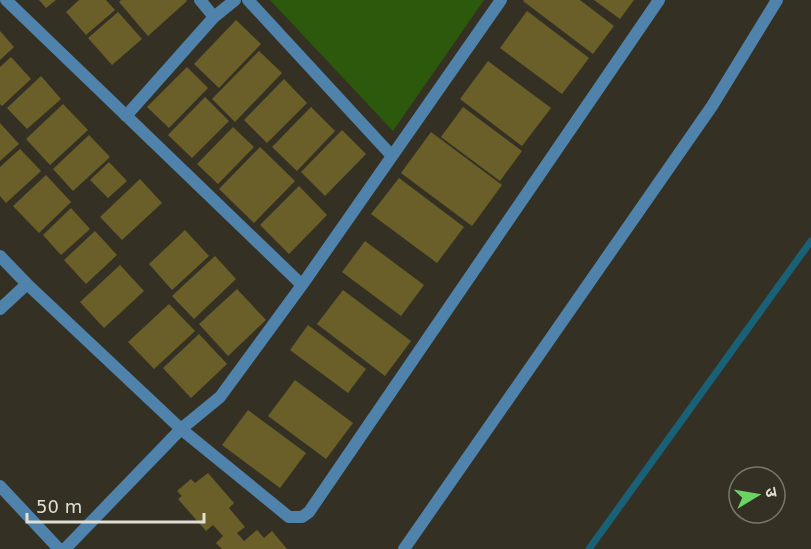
<svg xmlns="http://www.w3.org/2000/svg" width="811" height="549" font-family="'DejaVu Sans','Noto Sans Devanagari',sans-serif">
	<style>
		.green { fill: #2c590c }
		.lines { fill: none; stroke-linecap: round; stroke-linejoin: round }
		.stream { stroke: #196177; stroke-width: 7 }
		.building { fill: #6a5f28 }
		.minor { stroke: #5083ac; stroke-width: 12 }
	</style>
	<rect width="100%" height="100%" fill="#343124"/>
	<path class="green" d="M270 0H484L393 131Z"/>
	<g class="lines">
		<path class="stream" d="M589 549 811 241"/>
	</g>
	<path class="building" d="M39 0H56L46 8Z
		M79 0H106L115 10 86 35 66 12Z
		M121 0H186L187 1 148 36 119 2Z
		M524 0H580L614 26 593 54 523 1Z
		M594 0H634L620 19Z
		M527 11 589 58 562 94 500 48Z
		M118 12 142 39 112 65 88 38Z
		M236 20 261 44 219 88 194 64Z
		M0 31 14 47 0 60Z
		M259 51 282 73 235 122 212 99Z
		M11 57 31 79 2 106 0 104V67Z
		M488 61 551 108 522 146 460 99Z
		M187 67 208 88 169 128 147 107Z
		M41 76 61 99 27 129 7 108Z
		M284 79 307 103 267 143 244 120Z
		M205 97 229 121 192 158 168 135Z
		M63 104 88 130 50 165 26 139Z
		M311 107 335 131 297 171 272 147Z
		M463 107 522 151 500 181 441 137Z
		M0 123 19 144 0 161Z
		M233 127 254 147 218 184 197 164Z
		M342 130 366 154 325 196 301 172Z
		M431 132 502 185 472 226 401 173Z
		M89 135 110 157 73 191 53 169Z
		M260 147 295 181 254 223 219 189Z
		M20 149 41 171 6 203 0 196V167Z
		M109 162 127 181 108 198 90 180Z
		M46 175 71 202 39 233 13 206Z
		M399 178 464 227 437 263 371 214Z
		M140 179 162 203 122 240 100 217Z
		M299 186 327 215 289 254 260 225Z
		M71 208 90 229 61 255 43 235Z
		M185 230 209 256 172 290 149 264Z
		M95 231 117 255 86 284 64 260Z
		M365 241 424 285 401 316 342 272Z
		M215 256 236 279 194 319 172 296Z
		M120 265 144 291 104 328 80 302Z
		M237 289 266 320 228 356 199 324Z
		M343 290 411 341 385 376 317 324Z
		M169 304 195 331 154 369 128 342Z
		M308 325 366 369 348 393 290 350Z
		M199 334 227 364 191 398 163 368Z
		M295 380 353 423 326 459 268 416Z
		M248 410 306 453 280 488 222 445Z
		M208 473 234 503 229 508 245 527 237 533 244 541 257 530 264 538 272 531 287 549H222L216 543 223 536 213 525 206 531 178 499 182 496 177 491 191 479 195 483Z"/>
	<g class="lines">
		<path class="minor" d="M6 0 302 285
			M200 0 214 17
			M248 0 392 156
			M126 116 214 17 235 0
			M0 256 27 284 181 429 289 517H302L309 512 659 0
			M0 309 27 284
			M0 486 59 549
			M65 549 181 429 220 397 302 285 501 0
			M404 549 712 106 777 0"/>
	</g>
	<g transform="translate(757 495) rotate(79)"><circle r="28" fill="#343124" stroke="#79776b" stroke-width="1.5"/>
	<path d="M0-4.5L10 22L0 15L-10 22Z" fill="#6bd363"/>
	<text y="-9" font-size="16" font-weight="bold" text-anchor="middle" fill="#e0dfd6">उ</text>
	</g>
	<path d="M27 513v9h177v-9" fill="none" stroke="#e0dfd6" stroke-width="3"/>
	<text x="36" y="513" font-size="18" fill="#e0dfd6" stroke="#343124" stroke-width="4.5" paint-order="stroke">50 m</text>
</svg>
